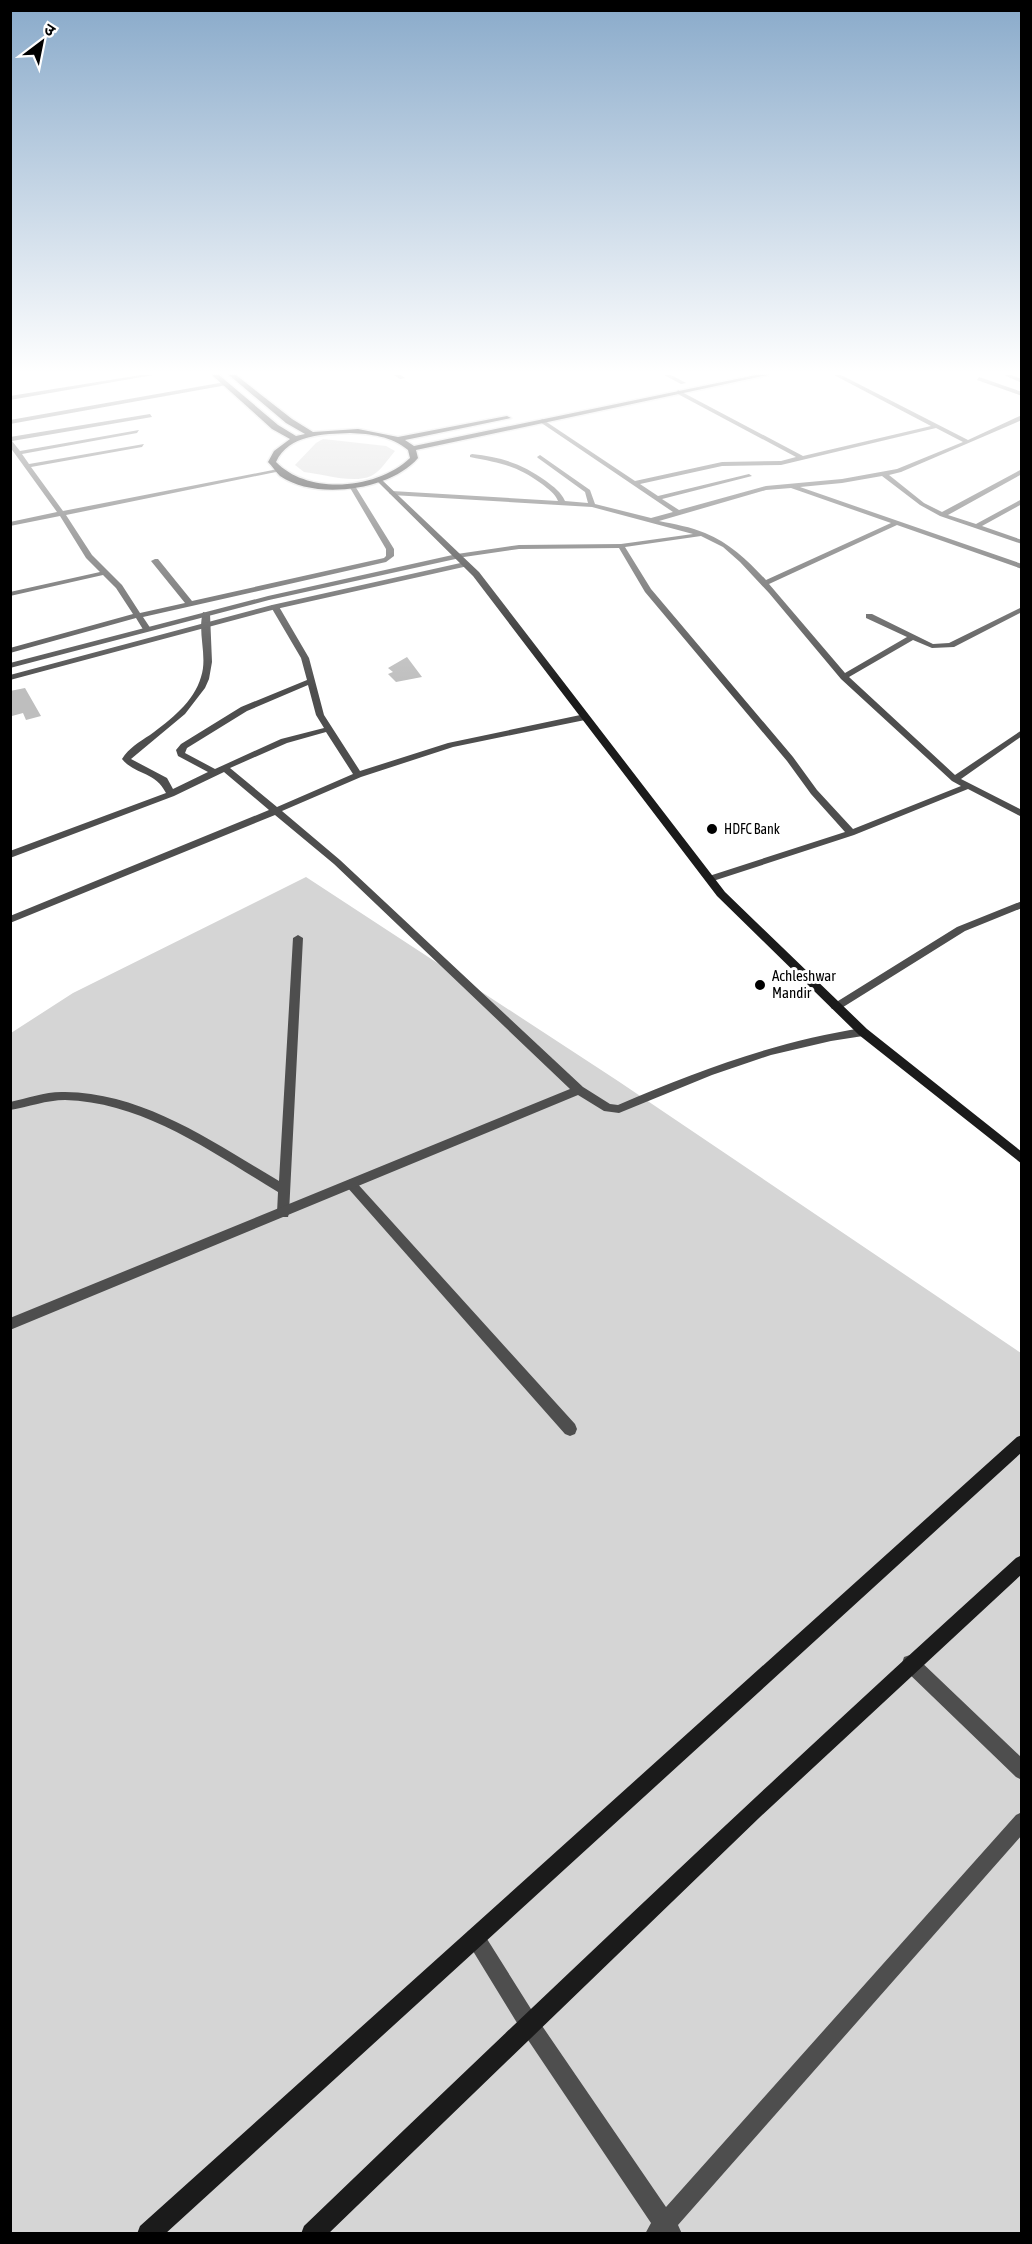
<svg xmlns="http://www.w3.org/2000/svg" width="1032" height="2244" font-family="'Asap Condensed','Noto Sans Devanagari',sans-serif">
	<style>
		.green { fill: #d5d5d5 }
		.building { fill: #bebebe }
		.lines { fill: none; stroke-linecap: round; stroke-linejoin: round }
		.primary-casing { stroke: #dbdbdb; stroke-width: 3 }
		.service { fill: #4e4e4e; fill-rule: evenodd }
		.minor { fill: #4e4e4e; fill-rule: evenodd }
		.tertiary { fill: #4e4e4e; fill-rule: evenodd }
		.secondary { fill: #1b1b1b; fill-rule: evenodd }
		.primary { fill: #000; fill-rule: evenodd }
		.poi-dot { fill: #000; stroke: #fff; stroke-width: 2 }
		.labels { text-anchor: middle; stroke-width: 6; stroke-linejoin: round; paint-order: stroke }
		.far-poi-label { font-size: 14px; fill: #000; stroke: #fff; text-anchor: start }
		.poi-label { font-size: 15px; fill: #000; stroke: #fff; text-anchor: start }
	</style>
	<rect width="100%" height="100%" fill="#fff"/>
	<path class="green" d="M323 439 386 446 395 451C388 459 380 472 371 476 353 484 323 474 304 472L295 465 316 443Z
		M306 877 618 1081 1021 1353V2233L11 2234V1033L73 993Z"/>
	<path class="building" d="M407 657 422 677 396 682 388 674 393 672 388 668Z
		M25 688 41 716 26 720 23 713 12 716 10 691Z"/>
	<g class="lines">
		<defs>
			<path id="primary" d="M212 375H219L278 425 296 436 305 434 286 423 229 375H236L292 419 313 432 358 429 398 437 507 416 511 418 405 440 414 446 756 375H768L416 450 418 458C391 490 316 501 280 476 276 472 272 466 268 462L274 451 290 439 272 429ZM350 433C371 434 391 436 408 450L410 458C378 489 309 496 276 462 289 434 324 434 350 433Z"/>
		</defs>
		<use href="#primary" class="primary-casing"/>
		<path class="service" d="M298 935 303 938 289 1213 288 1217H278L277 1213 278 1192C213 1153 144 1102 65 1100 47 1100 28 1107 10 1110V1102C28 1098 47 1091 65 1092 144 1093 213 1142 279 1181L293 938Z
			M351 1179 355 1181 575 1424 577 1429 575 1434 570 1436 565 1434 347 1187 345 1184 347 1181Z
			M910 1655 916 1657 1022 1758V1780L1016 1777 904 1669 902 1663 904 1657Z
			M1022 1812V1835L678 2225 682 2234H645L651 2223 522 2031 465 1938 468 1931 475 1928 482 1931 536 2017 666 2207 1016 1815Z"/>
		<path class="minor" d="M141 375H153L10 400V396Z
			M394 375H401L405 378 400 379Z
			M664 375H671L686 383 681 384Z
			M834 375H841L968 440 1022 415V420L901 472 889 475 924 503 942 512 1022 469V474L948 515 976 524 1022 499V504L982 526 1022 540V544L940 516 920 505 882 476 842 483 800 487 1022 564V569L897 525 769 584 845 673 907 637 866 618V614H872L933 644 949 643 1022 607V612L954 647 932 648 913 640 849 677 955 775 1022 730V736L961 779 1022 810V817L968 789 854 835 710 882 705 879 706 877 845 832 811 794 787 761 645 592 619 548 519 549 457 558 453 556 457 554 519 545 621 544 693 534 592 507 392 495 389 493 392 491 558 501C555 493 548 489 542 484 516 465 500 463 470 457V455L472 454C501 457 523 464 546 481 554 487 561 492 565 501L588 503 585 492 538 458 537 457 540 455 590 490 595 504 651 518 673 512 540 422 542 419 635 481 722 462 781 461 796 457 676 393 678 390 803 456 931 426ZM936 428 963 442 897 469 842 479 766 486 679 510 662 499 752 476 749 474 658 496 640 484 722 466 781 465ZM791 488 891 523 766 580C748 561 730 543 705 533 691 527 674 524 659 521L766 490ZM701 536 723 547 740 562 769 593 841 679 952 781 961 786 853 829 817 790 793 757 651 589 625 547Z
			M1004 375H1011L1022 379V383Z
			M979 377 1022 392V396L977 380Z
			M225 382 227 385 10 424V420Z
			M150 414 152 417 12 441 20 451 139 430 137 433 22 454 29 464 144 444 142 447 31 467 63 511 278 469 279 470 276 472 66 515 92 555 122 585 140 613 185 603 151 561 155 559H158L192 601 384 558 386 556V549L349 486 352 484 355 486 394 549V556L386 562 143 617 151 629 150 631H144L136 618 10 653V648L133 614 116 588 103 575 10 596V592L100 572 86 558 60 516 10 526V522L57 512 10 447V437Z
			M272 605H278L309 658 324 715 360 771 448 743 585 714 589 717 585 720 453 747 361 777 282 811 340 860 583 1087 610 1104 618 1105C698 1071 777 1041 863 1028L869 1032 863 1036 831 1041 771 1055 712 1075 619 1113 604 1111 578 1095 10 1330V1318L570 1089 334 864 275 815 10 923V916L269 810 224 772 174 796 10 858V851L166 793C155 771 135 775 122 759 129 748 139 742 150 735 170 720 194 702 201 677 208 656 197 633 203 612L210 614 212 662 209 679 205 688 185 714 131 759 167 778 173 789 208 772 178 756 176 750 181 744 241 707 307 680 301 658 271 607ZM308 685 316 715 324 728 281 739 215 769 185 753 187 748 247 711ZM326 732 353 774 277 807 230 768 287 743Z
			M1022 901V908L965 931 840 1009H832L830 1006 957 927Z"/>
		<path class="tertiary" d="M457 554 461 556 460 558 269 600 10 668V663L268 596Z
			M465 562H468V566L276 609 10 680V675L272 605Z"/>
		<path class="secondary" d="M378 480H382L479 572 725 892 867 1029 1022 1152V1164L859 1035 717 896 473 576 378 482Z
			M1022 1435V1452L165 2234H137L140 2226 1017 1437Z
			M1022 1555V1574L759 1818 328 2234H301L304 2226C539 2000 775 1776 1016 1558Z"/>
		<use href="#primary" class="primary"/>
	</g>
	<linearGradient id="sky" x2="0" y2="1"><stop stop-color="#89aaca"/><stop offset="0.54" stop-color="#fff"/><stop offset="1" stop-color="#fff" stop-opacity="0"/></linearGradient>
	<rect width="1032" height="689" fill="url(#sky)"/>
	<g class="poi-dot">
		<circle cx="712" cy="829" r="6"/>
		<circle cx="760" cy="985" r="6"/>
	</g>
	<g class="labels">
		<g class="far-poi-label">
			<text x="724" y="834">HDFC Bank</text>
		</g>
		<g class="poi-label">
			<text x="772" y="981">Achleshwar<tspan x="772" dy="17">Mandir</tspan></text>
		</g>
	</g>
	<rect width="1032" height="2244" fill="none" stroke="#000000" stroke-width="24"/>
	<g transform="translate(42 42) rotate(32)" stroke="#ffffff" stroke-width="4.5" paint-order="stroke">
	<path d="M0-4.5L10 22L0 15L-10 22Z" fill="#000000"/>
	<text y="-9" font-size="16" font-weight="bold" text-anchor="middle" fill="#000000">उ</text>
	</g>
</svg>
